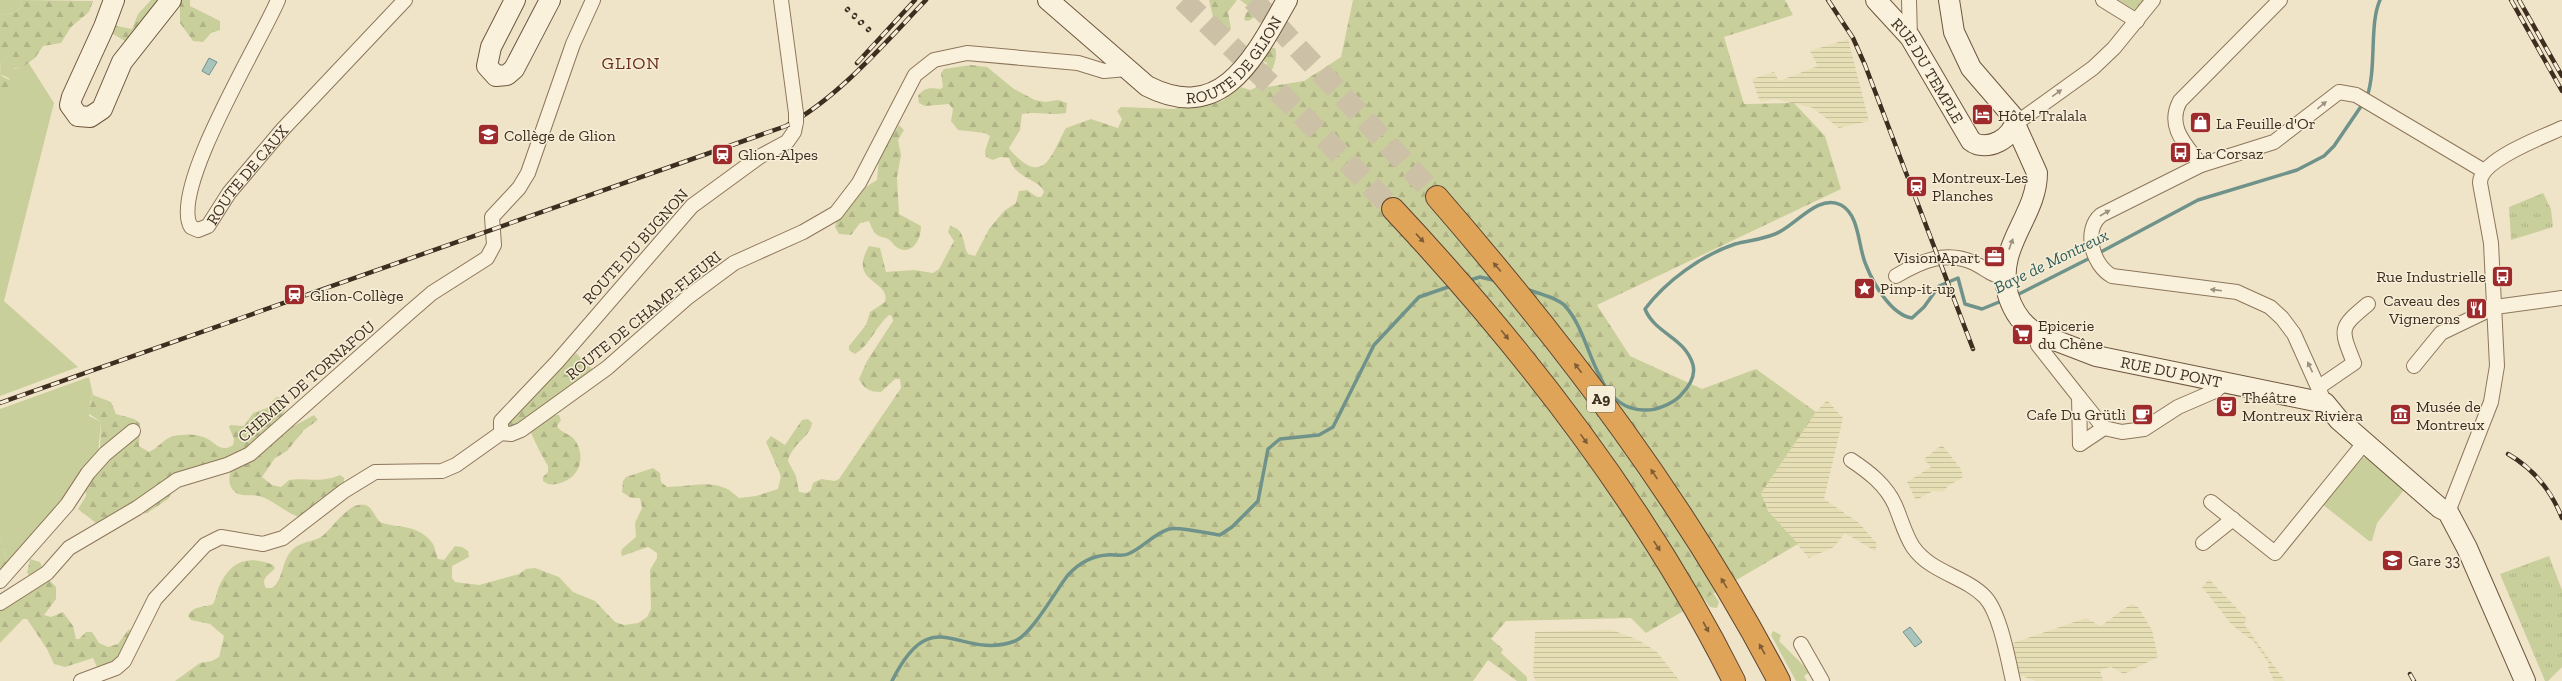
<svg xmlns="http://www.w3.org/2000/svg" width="2562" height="681" font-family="'Zilla Slab',serif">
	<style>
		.farmland { fill: url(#farmland-rules) }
		.green { fill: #c9cf9b }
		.forest { fill: url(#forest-firs) }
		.park { fill: url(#park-tufts) }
		.water { fill: #a9c4bc; stroke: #6f938a }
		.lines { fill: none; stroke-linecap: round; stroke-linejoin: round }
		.stream { stroke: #6f938a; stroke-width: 3.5 }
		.highway-tunnel { stroke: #ccc0a6; stroke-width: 22; stroke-dasharray: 22 11; stroke-linecap: butt }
		.street-casing { stroke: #8d765c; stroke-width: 16 }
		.secondary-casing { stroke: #6f573f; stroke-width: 22 }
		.highway-casing { stroke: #5b4430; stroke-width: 24 }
		.street { stroke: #faf1dc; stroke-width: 14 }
		.secondary { stroke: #faf1dc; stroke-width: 20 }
		.highway { stroke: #e0a458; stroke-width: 22 }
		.rail-casing { stroke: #3d2e20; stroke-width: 4.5 }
		.rail { stroke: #f7eed8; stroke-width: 3; stroke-dasharray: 9; stroke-linecap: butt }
		.street-bridge-casing { stroke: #8d765c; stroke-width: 16; stroke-linecap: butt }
		.street-bridge { stroke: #faf1dc; stroke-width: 14 }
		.oneway { fill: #9c907e }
		.oneway2 { fill: #7e5d36 }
		.labels { text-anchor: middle; stroke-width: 3; stroke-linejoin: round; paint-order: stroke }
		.shield { fill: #f7eed8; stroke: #756857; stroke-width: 1 }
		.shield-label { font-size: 15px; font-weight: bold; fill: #3d2e20 }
		.street-label { font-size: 16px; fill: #3d2e20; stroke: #f7eed8 }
		.poi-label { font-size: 16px; fill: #3d2e20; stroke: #f7eed8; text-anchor: start }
		.water-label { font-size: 17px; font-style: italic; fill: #2f5d5a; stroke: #f7eed8 }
		.quarter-label { font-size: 18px; letter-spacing: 1px; fill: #6b2e1e; stroke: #f7eed8 }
	</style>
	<defs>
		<pattern id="farmland-rules" width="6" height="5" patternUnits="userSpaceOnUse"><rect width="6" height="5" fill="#e6deb5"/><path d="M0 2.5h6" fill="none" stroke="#c6bf9b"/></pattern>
		<pattern id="forest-firs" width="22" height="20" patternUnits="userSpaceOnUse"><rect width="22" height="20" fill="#c9cf9b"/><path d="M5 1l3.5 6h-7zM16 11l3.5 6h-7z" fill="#aeb285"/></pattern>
		<pattern id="park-tufts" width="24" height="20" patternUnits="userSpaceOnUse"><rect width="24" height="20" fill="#c9cf9b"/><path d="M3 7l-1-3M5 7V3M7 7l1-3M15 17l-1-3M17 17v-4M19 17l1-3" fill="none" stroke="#aeb285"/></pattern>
	</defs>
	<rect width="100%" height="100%" fill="#f0e4c8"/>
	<path class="farmland" d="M1848 39 1869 121 1839 128 1813 108 1774 99 1760 102 1752 79 1774 72 1779 81 1818 66 1810 51Z
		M1827 400 1843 418 1824 499 1859 523 1877 544 1875 551 1845 533 1834 547 1809 558 1768 511 1761 493 1816 412Z
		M1942 445 1961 469 1963 477 1948 486 1943 492 1933 491 1916 500 1907 482 1931 467 1924 459Z
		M2209 579 2247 619 2244 624 2285 681H2274L2268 668 2270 665 2254 642 2232 625 2202 587Z
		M2131 604 2138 607 2152 630 2158 657 2124 674 2111 667 2100 670 2103 681H2036L2016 674 2010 644 2086 618 2101 626Z
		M1612 630 1636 639 1656 651 1680 681H1536L1533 675 1535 632Z"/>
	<path class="green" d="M0 0H22C20 16 13 12 0 15Z
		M5 59H7L14 69H20L28 62 54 103 4 301 78 367 0 396V97H2L10 79 0 74 1 62Z
		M89 377 93 395 91 396 89 416 101 422 98 455 85 476 8 564 0 538V409Z
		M2361 457 2366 458 2404 490 2377 523 2372 541H2369L2322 504Z
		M1712 591 1719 602 1717 608 1710 607 1702 596Z
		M1773 631 1781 635 1779 641 1810 672 1804 676 1807 681H1796L1771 635Z"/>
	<path class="forest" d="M22 0 93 1 89 12 71 27 61 43 43 46 35 58 20 69 10 68 7 59H5L1 62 0 71V15C13 12 20 16 22 0Z
		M151 0H161L129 40 125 41 111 33 112 25 132 29 138 14Z
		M180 0H190V6L220 21V30L211 33 203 42 193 41 180 23Z
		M1209 0H1237L1228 12 1231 29 1224 36 1217 34Z
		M1240 0H1262C1265 10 1256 17 1248 21L1244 20 1246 13 1251 8Z
		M1353 0H1785L1793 15 1724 37 1744 104 1794 103 1825 136 1841 189 1597 305 1630 356 1702 389 1756 369 1816 412 1761 493 1768 511 1798 544 1646 633 1631 618 1506 621 1491 639 1503 649 1501 653 1527 677V681H1517L1488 660 1473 681H175L200 663 212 661 219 657 224 636 210 624 191 620 188 616C193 605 204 608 213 604 216 599 216 595 218 589 229 562 246 554 273 565L275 568C270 575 260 577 266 588H272C284 580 281 560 293 549 300 542 312 542 321 537 332 530 352 495 369 507 373 510 376 518 380 522 398 529 418 523 433 544 435 548 436 554 438 559L444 560 455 546 462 547 468 551 469 557 452 566V578L455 582 479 585 519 574 526 569 535 568 559 577 573 592 595 601 615 622 624 625 638 623 647 617 651 609 650 570 657 558V553L648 547 622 556 621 553 622 549 636 537 635 523 642 508 640 498H631L622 492 623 481 626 477 653 468 660 473 661 482 667 487C687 487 710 479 729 490 732 492 735 495 739 498L756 496 778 489 781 476 766 442 771 436 785 445 802 420 808 419 812 423C810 438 793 442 788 461L796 476 799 492 807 493 811 490 813 483 821 479 835 481 839 479 901 388 900 379H895L881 392C870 392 864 389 859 379L867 361 893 321 892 316 889 315C876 326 870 345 855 354L849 350V346L866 325 870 312 885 302C891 279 847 284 869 246L880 248 886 272 914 270 933 273 939 269 954 241 948 232 950 226C966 229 962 244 968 254L975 256 989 229 1004 211 1016 203 1019 191 1027 190 1037 197H1041L1044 192C1040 179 1015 179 1009 158L1000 157 993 160 986 157 985 151 990 136 985 133 958 130 951 121 953 109 949 104 925 106 919 103 918 96C925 87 930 88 940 89L943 87 941 73 944 69 971 65 987 67 1014 89 1035 100 1045 102 1058 100 1067 103 1066 113C1051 116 1037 111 1022 114L1020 130 1009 148 1011 151C1045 188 1051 154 1066 128L1091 119 1118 128 1122 119 1117 111 1121 107 1174 109 1190 103 1203 101 1215 103 1222 101 1241 87 1250 90 1255 88 1262 79 1267 63 1261 60 1272 48H1275C1280 60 1266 79 1267 87L1304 81 1341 57Z
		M0 74C8 83 14 75 15 92L8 99 0 97Z
		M899 125 904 130 898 140 901 155 897 177 899 214 921 226C921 238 914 254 900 249 894 247 893 242 888 239 885 237 882 238 879 236 873 233 871 226 869 221L860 223 851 235 839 234 835 227C839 209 862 188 877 180L879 158Z
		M576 353 596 373 513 428 508 424Z
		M93 395 111 402 116 414 134 419 140 423 139 446 149 452C162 446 163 436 181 435 188 434 196 434 203 437 216 441 219 454 233 445L234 439 229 427 230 425 244 426 253 413 267 408 276 397H281L287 405 282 417 287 427H292L314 415 318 420 304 430 287 451 275 458 262 477 272 485 281 487 289 480C308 477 319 484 340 475L344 478V483L320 499 300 517C291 516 274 501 262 497 254 493 242 498 235 492 227 485 229 476 232 466L184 482 172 492 168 499 147 513 96 523 78 509 86 496 85 484 100 450 101 422 88 413 91 403 90 398Z
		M553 415H559L561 420 557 426C561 433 570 434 574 439 586 454 581 476 563 482 556 485 549 486 543 481V477L548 472V466C542 456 536 444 531 433L533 428Z
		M0 538 8 564 0 586Z
		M30 559 40 562 47 578 56 587V599L44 615 51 617 63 612 73 626 76 639H79L86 632H92L99 643 108 647 118 644 129 629 130 631 123 655 98 669 93 658 65 667 54 664 47 649 27 619H23L0 643V605L31 577 27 573Z"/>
	<path class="park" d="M2119 0H2143L2135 10Z
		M2543 193 2551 209 2553 227 2511 240 2509 207Z
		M2549 556 2562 590V667L2548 681H2545L2500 574Z"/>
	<path class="water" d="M209 58 217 62 209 75 202 71Z
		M1910 627 1922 642 1915 647 1903 632Z"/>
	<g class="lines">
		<path class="stream" d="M2367 97C2377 67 2369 24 2380 0
			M2097 254 2198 200 2297 170 2324 156 2334 146 2364 102
			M1467 281 1480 277 1497 281
			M1526 289C1537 293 1558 298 1565 306 1594 337 1593 409 1644 410 1655 411 1672 404 1680 396 1688 388 1696 377 1693 365 1685 337 1655 334 1645 309 1666 281 1702 255 1735 244 1749 240 1769 239 1781 231 1799 221 1820 194 1841 205 1860 215 1858 248 1866 265 1873 283 1891 315 1912 318L1924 307 1939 286 1958 278 1965 304 1982 309 2004 300
			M2015 296 2092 257
			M892 681C933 598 959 662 1015 641 1032 634 1056 590 1068 575 1078 564 1092 556 1107 555 1114 554 1122 557 1128 554 1143 548 1153 534 1169 529 1180 526 1208 534 1220 535L1232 527 1258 501 1268 449 1280 439 1319 435 1333 427 1374 345 1419 297 1451 286"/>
		<path class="highway-tunnel" d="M1183 0 1296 109 1393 209
			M1253 0 1437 197"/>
		<defs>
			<g id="street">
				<path id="s1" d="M278 0C260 43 169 190 191 227L198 230 208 226 229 193 283 129 405 0"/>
				<path d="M781 0 796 113"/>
				<path d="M1909 0 1910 37"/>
				<path d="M2103 0 2137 21"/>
				<path d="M2015 124 2093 68 2114 48 2153 0"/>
				<path d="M2201 165C2186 145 2166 127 2180 101L2280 0"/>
				<path d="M1896 276C1921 261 1946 250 1974 263 1985 268 1992 276 2004 277"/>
				<path d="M2036 333 2038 345 2079 397 2080 444"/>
				<path d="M2414 366 2441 333 2495 307 2562 298"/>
				<path d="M2319 387 2354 363C2340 328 2339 328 2368 304"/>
				<path d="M2079 397 2104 428"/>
				<path d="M2325 403 2294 334 2282 318 2270 307 2237 292 2112 276C2092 265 2083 230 2101 215L2201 165 2274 142 2339 92 2356 95 2484 171"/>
				<path d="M501 433 511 434 521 430 607 368 688 297 734 263 803 232 836 213 859 183 915 75 934 60 967 53 1078 63 1104 71 1127 69"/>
				<path d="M501 433V421L557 362 692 206 759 157 787 142 794 132 796 122"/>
				<path d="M2080 444 2104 428 2122 432 2144 429 2178 407 2215 391 2227 381"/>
				<path d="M1851 460C1869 472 1886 485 1895 505 1901 519 1905 535 1913 547 1931 573 1965 576 1985 597 2000 613 2008 659 2013 681"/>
				<path d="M2211 502 2275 553 2365 442"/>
				<path d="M2448 512 2491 402 2497 366 2491 243 2480 183C2479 160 2543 137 2562 128"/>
				<path d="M2203 543 2233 519"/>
				<path d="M0 581 67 505 88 473 105 454 133 431"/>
				<path d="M0 603 47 573 69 548 137 508 177 480 227 465 250 454 410 312 432 293 487 258 494 245 492 217 519 188 528 173 573 44 593 0"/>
				<path d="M1801 644 1822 681"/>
				<path d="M81 681 116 668 124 661 155 599 205 545 221 537 263 544 283 538 344 491 375 472 442 471 456 465 501 433"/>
			</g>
			<g id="secondary">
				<path d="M114 0 104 27 72 97 70 105 78 116 90 117 102 109 122 62 171 0"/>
				<path d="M515 0 491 47 487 66 496 76 507 75 514 69 550 0"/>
				<path id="s2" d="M1048 0 1147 86C1223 125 1255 56 1287 0"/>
				<path id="s3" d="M1876 0 1910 37 1971 141C1986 153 2015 138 2015 119L1971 68 1954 32 1949 0"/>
				<path id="s4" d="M2015 124 2037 173C2037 217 1995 246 2008 295 2013 311 2021 324 2036 333L2096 356 2325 403 2339 420 2440 508 2448 512 2467 548 2525 681"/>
			</g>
			<path id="highway" d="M1437 197C1567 347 1687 505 1779 681
				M1393 209C1526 351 1647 507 1734 681"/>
		</defs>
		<use href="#street" class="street-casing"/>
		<use href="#secondary" class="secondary-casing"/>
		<use href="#highway" class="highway-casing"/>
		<use href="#street" class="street"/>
		<use href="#secondary" class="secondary"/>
		<use href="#highway" class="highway"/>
		<defs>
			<path id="rail" d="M1828 0 1853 38 1865 65 1973 349
				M2511 0 2562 91
				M2519 0 2562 76
				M847 10 848 9
				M854 17 855 15
				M860 23 862 22
				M868 30 869 29
				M857 63 915 0
				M0 403 786 126C838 98 885 43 926 0
				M2508 454C2534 469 2551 490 2562 518
				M2410 674 2414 681"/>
		</defs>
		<use href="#rail" class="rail-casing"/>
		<use href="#rail" class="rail"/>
		<defs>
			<path id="street-bridge" d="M796 113V122"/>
		</defs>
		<use href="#street-bridge" class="street-bridge-casing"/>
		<use href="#street-bridge" class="street-bridge"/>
	</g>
	<defs><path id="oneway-solid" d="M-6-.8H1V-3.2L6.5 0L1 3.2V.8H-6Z"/></defs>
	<g class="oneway">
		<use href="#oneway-solid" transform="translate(2057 93) rotate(-36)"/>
		<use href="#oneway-solid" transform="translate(2322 105) rotate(-39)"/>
		<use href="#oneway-solid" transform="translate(2105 213) rotate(-30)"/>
		<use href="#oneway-solid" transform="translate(2011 244) rotate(-70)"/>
		<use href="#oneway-solid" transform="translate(2216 290) rotate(-173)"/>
		<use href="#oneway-solid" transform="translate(2310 367) rotate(-115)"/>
	</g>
	<g class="oneway2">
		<use href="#oneway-solid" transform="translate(1420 238) rotate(47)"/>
		<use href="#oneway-solid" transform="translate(1497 267) rotate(-130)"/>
		<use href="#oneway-solid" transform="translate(1505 335) rotate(51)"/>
		<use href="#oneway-solid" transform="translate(1578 368) rotate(-127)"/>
		<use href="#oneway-solid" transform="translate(1584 439) rotate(54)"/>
		<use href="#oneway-solid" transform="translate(1654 474) rotate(-124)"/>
		<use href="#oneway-solid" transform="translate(1657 546) rotate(57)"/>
		<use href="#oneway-solid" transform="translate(1724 583) rotate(-121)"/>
		<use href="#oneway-solid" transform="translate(1706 627) rotate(61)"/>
		<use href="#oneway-solid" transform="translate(1762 649) rotate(-119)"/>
	</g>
	<defs>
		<symbol id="hotel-square" viewBox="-11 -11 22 22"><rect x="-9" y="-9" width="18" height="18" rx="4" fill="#9e2a2b" stroke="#f7eed8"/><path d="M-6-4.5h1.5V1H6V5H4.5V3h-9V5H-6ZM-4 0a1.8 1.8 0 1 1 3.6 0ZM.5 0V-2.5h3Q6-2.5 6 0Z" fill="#fff"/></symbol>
		<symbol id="shop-square" viewBox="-11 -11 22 22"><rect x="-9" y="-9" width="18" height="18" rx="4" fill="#9e2a2b" stroke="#f7eed8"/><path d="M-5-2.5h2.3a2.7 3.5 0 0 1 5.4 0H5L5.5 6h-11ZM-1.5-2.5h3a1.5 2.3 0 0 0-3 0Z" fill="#fff"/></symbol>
		<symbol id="school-square" viewBox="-11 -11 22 22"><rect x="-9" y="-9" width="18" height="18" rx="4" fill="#9e2a2b" stroke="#f7eed8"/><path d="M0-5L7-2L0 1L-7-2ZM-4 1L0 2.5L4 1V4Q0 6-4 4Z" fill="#fff"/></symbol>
		<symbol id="bus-square" viewBox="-11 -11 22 22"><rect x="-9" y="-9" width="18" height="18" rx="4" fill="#9e2a2b" stroke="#f7eed8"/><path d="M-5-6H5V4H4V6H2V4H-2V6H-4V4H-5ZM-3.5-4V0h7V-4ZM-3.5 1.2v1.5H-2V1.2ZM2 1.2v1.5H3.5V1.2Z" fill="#fff"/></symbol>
		<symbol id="station-square" viewBox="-11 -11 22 22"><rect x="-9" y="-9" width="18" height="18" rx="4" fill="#9e2a2b" stroke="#f7eed8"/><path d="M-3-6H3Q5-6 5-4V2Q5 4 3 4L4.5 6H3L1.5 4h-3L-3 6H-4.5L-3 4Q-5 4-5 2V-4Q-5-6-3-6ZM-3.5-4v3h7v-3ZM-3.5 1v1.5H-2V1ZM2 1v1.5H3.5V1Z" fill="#fff"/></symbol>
		<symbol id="office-square" viewBox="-11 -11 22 22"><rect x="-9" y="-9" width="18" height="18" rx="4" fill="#9e2a2b" stroke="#f7eed8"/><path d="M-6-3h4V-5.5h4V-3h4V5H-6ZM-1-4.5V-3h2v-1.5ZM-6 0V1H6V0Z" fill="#fff"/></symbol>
		<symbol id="sight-square" viewBox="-11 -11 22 22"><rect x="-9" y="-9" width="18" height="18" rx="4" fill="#9e2a2b" stroke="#f7eed8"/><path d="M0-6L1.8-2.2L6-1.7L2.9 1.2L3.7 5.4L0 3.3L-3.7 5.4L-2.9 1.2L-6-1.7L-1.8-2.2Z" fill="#fff"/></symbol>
		<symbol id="restaurant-square" viewBox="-11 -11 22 22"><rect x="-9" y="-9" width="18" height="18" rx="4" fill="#9e2a2b" stroke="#f7eed8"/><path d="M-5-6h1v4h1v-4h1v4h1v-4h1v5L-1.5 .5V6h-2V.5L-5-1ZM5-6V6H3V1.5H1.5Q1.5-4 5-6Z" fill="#fff"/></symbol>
		<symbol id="supermarket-square" viewBox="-11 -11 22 22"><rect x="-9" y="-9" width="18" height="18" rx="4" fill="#9e2a2b" stroke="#f7eed8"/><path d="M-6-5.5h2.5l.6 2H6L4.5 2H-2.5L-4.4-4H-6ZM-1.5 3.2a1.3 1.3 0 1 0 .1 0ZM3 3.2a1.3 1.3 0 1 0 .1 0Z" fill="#fff"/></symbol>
		<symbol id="theatre-square" viewBox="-11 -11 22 22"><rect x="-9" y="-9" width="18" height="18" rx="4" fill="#9e2a2b" stroke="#f7eed8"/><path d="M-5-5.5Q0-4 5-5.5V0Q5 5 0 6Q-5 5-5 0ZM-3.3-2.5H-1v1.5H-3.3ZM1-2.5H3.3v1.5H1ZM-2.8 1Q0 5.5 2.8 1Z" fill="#fff"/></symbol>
		<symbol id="cafe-square" viewBox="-11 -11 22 22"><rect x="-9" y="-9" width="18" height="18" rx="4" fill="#9e2a2b" stroke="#f7eed8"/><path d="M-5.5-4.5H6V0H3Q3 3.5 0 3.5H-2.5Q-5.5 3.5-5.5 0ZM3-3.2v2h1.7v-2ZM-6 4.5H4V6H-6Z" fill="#fff"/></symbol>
		<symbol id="museum-square" viewBox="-11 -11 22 22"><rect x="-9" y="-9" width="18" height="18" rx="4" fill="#9e2a2b" stroke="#f7eed8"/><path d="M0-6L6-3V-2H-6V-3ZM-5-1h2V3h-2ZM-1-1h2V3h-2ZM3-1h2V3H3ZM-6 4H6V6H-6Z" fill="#fff"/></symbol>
	</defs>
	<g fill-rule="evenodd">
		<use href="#hotel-square" x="1970" y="102" width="25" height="25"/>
		<use href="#shop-square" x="2188" y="110" width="25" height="25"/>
		<use href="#school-square" x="476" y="122" width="25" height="25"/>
		<use href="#bus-square" x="2168" y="140" width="25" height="25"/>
		<use href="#station-square" x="710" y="142" width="25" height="25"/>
		<use href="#station-square" x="1904" y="174" width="25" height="25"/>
		<use href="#office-square" x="1982" y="244" width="25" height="25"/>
		<use href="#bus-square" x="2490" y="264" width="25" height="25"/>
		<use href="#sight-square" x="1852" y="276" width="25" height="25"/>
		<use href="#station-square" x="282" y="282" width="25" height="25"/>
		<use href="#restaurant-square" x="2464" y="296" width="25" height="25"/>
		<use href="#supermarket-square" x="2010" y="322" width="25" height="25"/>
		<use href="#theatre-square" x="2214" y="394" width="25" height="25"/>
		<use href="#cafe-square" x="2130" y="402" width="25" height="25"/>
		<use href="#museum-square" x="2388" y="402" width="25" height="25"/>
		<use href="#school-square" x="2380" y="548" width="25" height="25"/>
	</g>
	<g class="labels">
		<rect class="shield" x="1587" y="386" width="28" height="26" rx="3"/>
		<g class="shield-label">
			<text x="1601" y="404">A9</text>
		</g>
		<g class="street-label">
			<text dy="6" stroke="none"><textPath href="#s2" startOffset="236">ROUTE DE GLION</textPath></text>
			<text dy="6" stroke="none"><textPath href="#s3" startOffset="88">RUE DU TEMPLE</textPath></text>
			<text dy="6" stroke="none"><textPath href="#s1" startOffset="330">ROUTE DE CAUX</textPath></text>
			<text transform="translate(635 246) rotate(-48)" y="6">ROUTE DU BUGNON</text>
			<text transform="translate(643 315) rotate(-39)" y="6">ROUTE DE CHAMP-FLEURI</text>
			<text dy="6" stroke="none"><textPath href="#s4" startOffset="371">RUE DU PONT</textPath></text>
			<text transform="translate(306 381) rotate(-41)" y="6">CHEMIN DE TORNAFOU</text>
		</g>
		<g class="poi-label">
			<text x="1998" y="121">Hôtel Tralala</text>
			<text x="2216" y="129">La Feuille d'Or</text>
			<text x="504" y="141">Collège de Glion</text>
			<text x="2196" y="159">La Corsaz</text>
			<text x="738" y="160">Glion-Alpes</text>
			<text x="1932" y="183">Montreux-Les<tspan x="1932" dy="18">Planches</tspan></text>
			<text x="1980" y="263" text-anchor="end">Vision Apart</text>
			<text x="2486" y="282" text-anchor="end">Rue Industrielle</text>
			<text x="1880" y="294">Pimp-it-up</text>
			<text x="310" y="301">Glion-Collège</text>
			<text x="2460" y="306" text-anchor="end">Caveau des<tspan x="2460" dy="18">Vignerons</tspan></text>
			<text x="2038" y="331">Epicerie<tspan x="2038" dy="18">du Chêne</tspan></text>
			<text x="2242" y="403">Théâtre<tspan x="2242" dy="18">Montreux Riviera</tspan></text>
			<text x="2416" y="412">Musée de<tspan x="2416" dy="18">Montreux</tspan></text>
			<text x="2126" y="420" text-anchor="end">Cafe Du Grütli</text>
			<text x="2408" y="566">Gare 33</text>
		</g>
		<g class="water-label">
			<text transform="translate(2051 261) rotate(-26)" y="6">Baye de Montreux</text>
		</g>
		<g class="quarter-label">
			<text x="631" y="69">GLION</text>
		</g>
	</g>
</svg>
